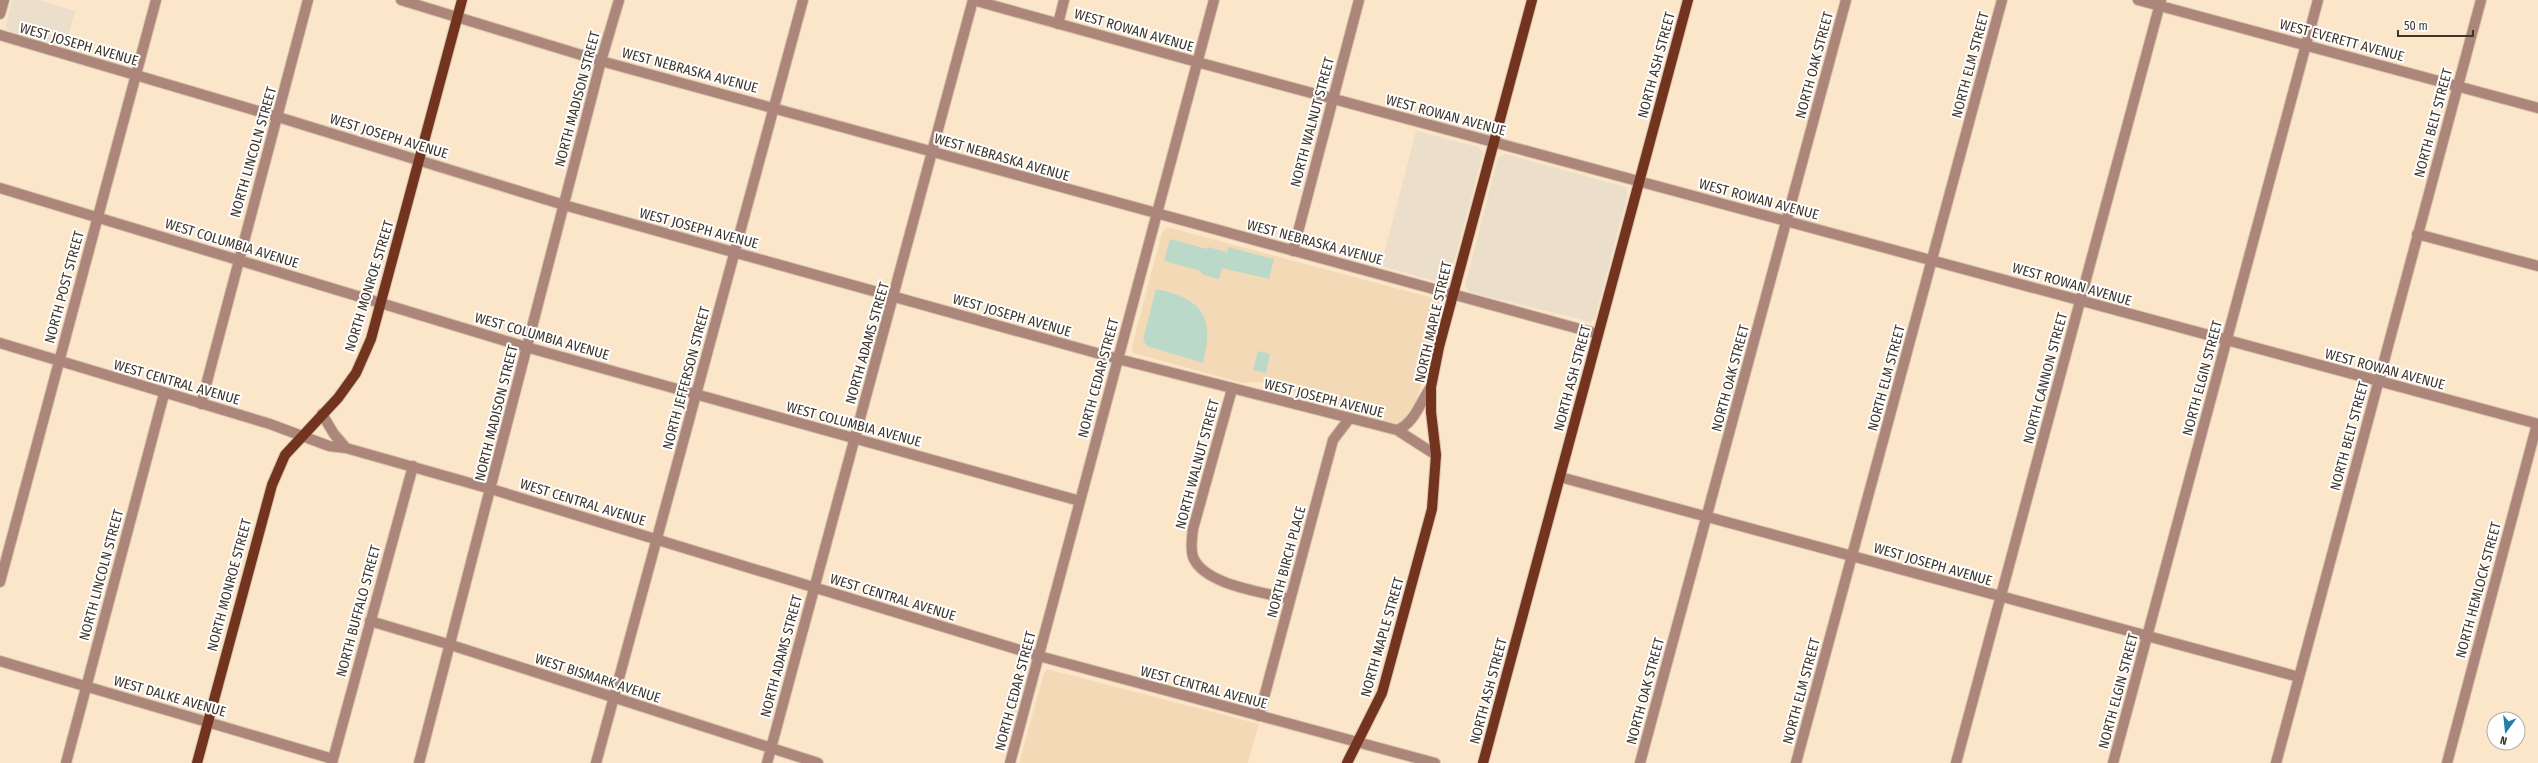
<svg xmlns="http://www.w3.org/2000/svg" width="2538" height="763" font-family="'Fira Sans Condensed',sans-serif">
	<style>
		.commercial { fill: #ebdeca }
		.built { fill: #f4d9b7 }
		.green { fill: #bbd9c9 }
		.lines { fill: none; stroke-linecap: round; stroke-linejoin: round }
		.minor-casing { stroke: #d6c3aa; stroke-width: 12 }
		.major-casing { stroke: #d6c3aa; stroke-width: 12 }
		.minor { stroke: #ac867a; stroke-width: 10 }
		.major { stroke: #72331f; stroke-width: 10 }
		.labels { text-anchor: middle; stroke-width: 4; stroke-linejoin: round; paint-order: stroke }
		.street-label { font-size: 14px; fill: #3e352b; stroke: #fff }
	</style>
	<rect width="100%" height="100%" fill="#fce6ca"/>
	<path class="commercial" d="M12 0H38L75 11 65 47 9 31 6 25Z
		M1416 131 1478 147 1483 152 1449 281 1445 284 1381 266Z
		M1505 154 1625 187 1627 190V197L1595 318 1591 322 1470 292 1465 286 1498 158Z"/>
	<path class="built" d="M1167 227 1440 300 1442 309 1413 413 1400 424 1394 423 1312 401 1301 393 1259 382 1243 383 1133 353 1132 347 1162 232Z
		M1047 669 1259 724 1248 763H1019L1044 673Z"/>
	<path class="green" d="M1170 239 1207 249 1208 247 1227 252 1228 247 1274 259 1269 279 1222 268 1219 279 1201 274V271L1164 261Z
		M1156 289C1202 299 1215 315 1203 363L1147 346 1143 340Z
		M1258 351 1270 354 1266 373 1253 370Z"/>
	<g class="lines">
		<defs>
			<path id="minor" d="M401 0 601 61 1598 334
				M973 0 1197 62 2538 424
				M2138 0 2538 108
				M0 14 4 0
				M1058 24 1064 0
				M0 35 278 117 564 205 1118 359 1397 430 1436 455
				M0 188 526 347 1080 501
				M2417 234 2538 266
				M1293 251 1359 0
				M0 343 270 424 329 446 346 448 491 489 1039 656 1435 763
				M1232 389 1193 529C1192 539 1190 548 1193 557 1204 585 1263 592 1290 599
				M201 404 308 0
				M322 414 334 434 346 448
				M1397 430C1415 423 1420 402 1431 387
				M1560 477 2299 677
				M0 582 156 0
				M370 621 451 645 818 763
				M0 661 333 759
				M1259 716 1333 440 1349 419
				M66 763 164 394
				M332 763 413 466
				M419 763 601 61 619 0
				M596 763 803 0
				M767 763 973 0
				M1010 763 1214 0
				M1640 763 1846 0
				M1796 763 2002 0
				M1956 763 2161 0
				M2113 763 2318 0
				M2276 763 2481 0
				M2447 763 2537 424"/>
			<path id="major" d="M197 763 272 485 285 455 338 398 356 373 371 339 462 0
				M1347 763 1382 693 1432 509 1436 455 1431 412V387L1439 347 1532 0
				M1483 763 1688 0"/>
		</defs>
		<use href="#minor" class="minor-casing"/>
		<use href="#major" class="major-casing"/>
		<use href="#minor" class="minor"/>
		<use href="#major" class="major"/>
	</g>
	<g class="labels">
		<g class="street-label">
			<text transform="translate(1134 30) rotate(16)" y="5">WEST ROWAN AVENUE</text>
			<text transform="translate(2342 40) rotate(15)" y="5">WEST EVERETT AVENUE</text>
			<text transform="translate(79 44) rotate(16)" y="5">WEST JOSEPH AVENUE</text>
			<text transform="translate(1656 65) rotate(-75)" y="5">NORTH ASH STREET</text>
			<text transform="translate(1814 65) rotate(-75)" y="5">NORTH OAK STREET</text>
			<text transform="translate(1970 65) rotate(-75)" y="5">NORTH ELM STREET</text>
			<text transform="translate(690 70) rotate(15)" y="5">WEST NEBRASKA AVENUE</text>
			<text transform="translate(577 99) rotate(-75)" y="5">NORTH MADISON STREET</text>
			<text transform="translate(1446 115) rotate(15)" y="5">WEST ROWAN AVENUE</text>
			<text transform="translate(1312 122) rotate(-75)" y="5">NORTH WALNUT STREET</text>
			<text transform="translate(2433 123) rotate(-75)" y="5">NORTH BELT STREET</text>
			<text transform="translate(389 136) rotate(17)" y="5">WEST JOSEPH AVENUE</text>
			<text transform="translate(253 152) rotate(-74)" y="5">NORTH LINCOLN STREET</text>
			<text transform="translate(1002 157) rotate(16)" y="5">WEST NEBRASKA AVENUE</text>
			<text transform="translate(1759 199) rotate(15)" y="5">WEST ROWAN AVENUE</text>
			<text transform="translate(699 228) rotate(15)" y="5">WEST JOSEPH AVENUE</text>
			<text transform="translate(1315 242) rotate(15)" y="5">WEST NEBRASKA AVENUE</text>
			<text transform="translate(232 243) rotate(17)" y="5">WEST COLUMBIA AVENUE</text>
			<text transform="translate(2072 284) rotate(16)" y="5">WEST ROWAN AVENUE</text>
			<text transform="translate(369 286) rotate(-73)" y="5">NORTH MONROE STREET</text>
			<text transform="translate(64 287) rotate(-75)" y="5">NORTH POST STREET</text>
			<text transform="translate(1012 315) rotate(16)" y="5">WEST JOSEPH AVENUE</text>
			<text transform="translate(1433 322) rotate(-77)" y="5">NORTH MAPLE STREET</text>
			<text transform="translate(542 336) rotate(16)" y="5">WEST COLUMBIA AVENUE</text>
			<text transform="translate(867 343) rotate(-74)" y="5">NORTH ADAMS STREET</text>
			<text transform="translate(2385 369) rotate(15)" y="5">WEST ROWAN AVENUE</text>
			<text transform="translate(686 378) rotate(-75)" y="5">NORTH JEFFERSON STREET</text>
			<text transform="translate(1098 378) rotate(-75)" y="5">NORTH CEDAR STREET</text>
			<text transform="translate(1572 378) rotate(-75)" y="5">NORTH ASH STREET</text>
			<text transform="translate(1730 378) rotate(-75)" y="5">NORTH OAK STREET</text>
			<text transform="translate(1886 378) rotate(-75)" y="5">NORTH ELM STREET</text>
			<text transform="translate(2045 378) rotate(-75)" y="5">NORTH CANNON STREET</text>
			<text transform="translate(2202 378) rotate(-75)" y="5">NORTH ELGIN STREET</text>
			<text transform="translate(177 382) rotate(16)" y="5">WEST CENTRAL AVENUE</text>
			<text transform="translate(1324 398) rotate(14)" y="5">WEST JOSEPH AVENUE</text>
			<text transform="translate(496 413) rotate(-76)" y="5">NORTH MADISON STREET</text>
			<text transform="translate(854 424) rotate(15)" y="5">WEST COLUMBIA AVENUE</text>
			<text transform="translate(2349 436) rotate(-75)" y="5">NORTH BELT STREET</text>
			<text transform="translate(1197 464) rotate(-75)" y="5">NORTH WALNUT STREET</text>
			<text transform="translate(583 502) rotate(17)" y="5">WEST CENTRAL AVENUE</text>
			<text transform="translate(1286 562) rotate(-75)" y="5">NORTH BIRCH PLACE</text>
			<text transform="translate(1933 564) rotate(16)" y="5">WEST JOSEPH AVENUE</text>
			<text transform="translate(101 575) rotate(-75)" y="5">NORTH LINCOLN STREET</text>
			<text transform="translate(229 585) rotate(-75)" y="5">NORTH MONROE STREET</text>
			<text transform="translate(2478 590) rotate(-75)" y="5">NORTH HEMLOCK STREET</text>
			<text transform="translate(893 597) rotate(17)" y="5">WEST CENTRAL AVENUE</text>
			<text transform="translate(358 611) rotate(-75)" y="5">NORTH BUFFALO STREET</text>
			<text transform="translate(1382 637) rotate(-74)" y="5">NORTH MAPLE STREET</text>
			<text transform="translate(781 656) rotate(-75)" y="5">NORTH ADAMS STREET</text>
			<text transform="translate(598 678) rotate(18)" y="5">WEST BISMARK AVENUE</text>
			<text transform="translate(1204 687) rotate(15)" y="5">WEST CENTRAL AVENUE</text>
			<text transform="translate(1015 691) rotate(-75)" y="5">NORTH CEDAR STREET</text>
			<text transform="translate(1488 691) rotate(-75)" y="5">NORTH ASH STREET</text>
			<text transform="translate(1645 691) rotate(-75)" y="5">NORTH OAK STREET</text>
			<text transform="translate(1801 691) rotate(-75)" y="5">NORTH ELM STREET</text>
			<text transform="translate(2118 691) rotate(-75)" y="5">NORTH ELGIN STREET</text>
			<text transform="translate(170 696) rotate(16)" y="5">WEST DALKE AVENUE</text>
		</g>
	</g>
	<g transform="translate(2506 731) rotate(195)"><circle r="19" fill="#ffffff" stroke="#b2aeaa"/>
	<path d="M0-3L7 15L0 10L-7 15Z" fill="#207fab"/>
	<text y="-6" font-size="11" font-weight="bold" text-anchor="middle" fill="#3e352b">N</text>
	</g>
	<path d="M2398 30v6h75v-6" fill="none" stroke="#3e352b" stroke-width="2"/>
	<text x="2404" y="30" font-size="12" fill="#3e352b" stroke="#ffffff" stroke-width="3" paint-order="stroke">50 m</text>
</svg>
